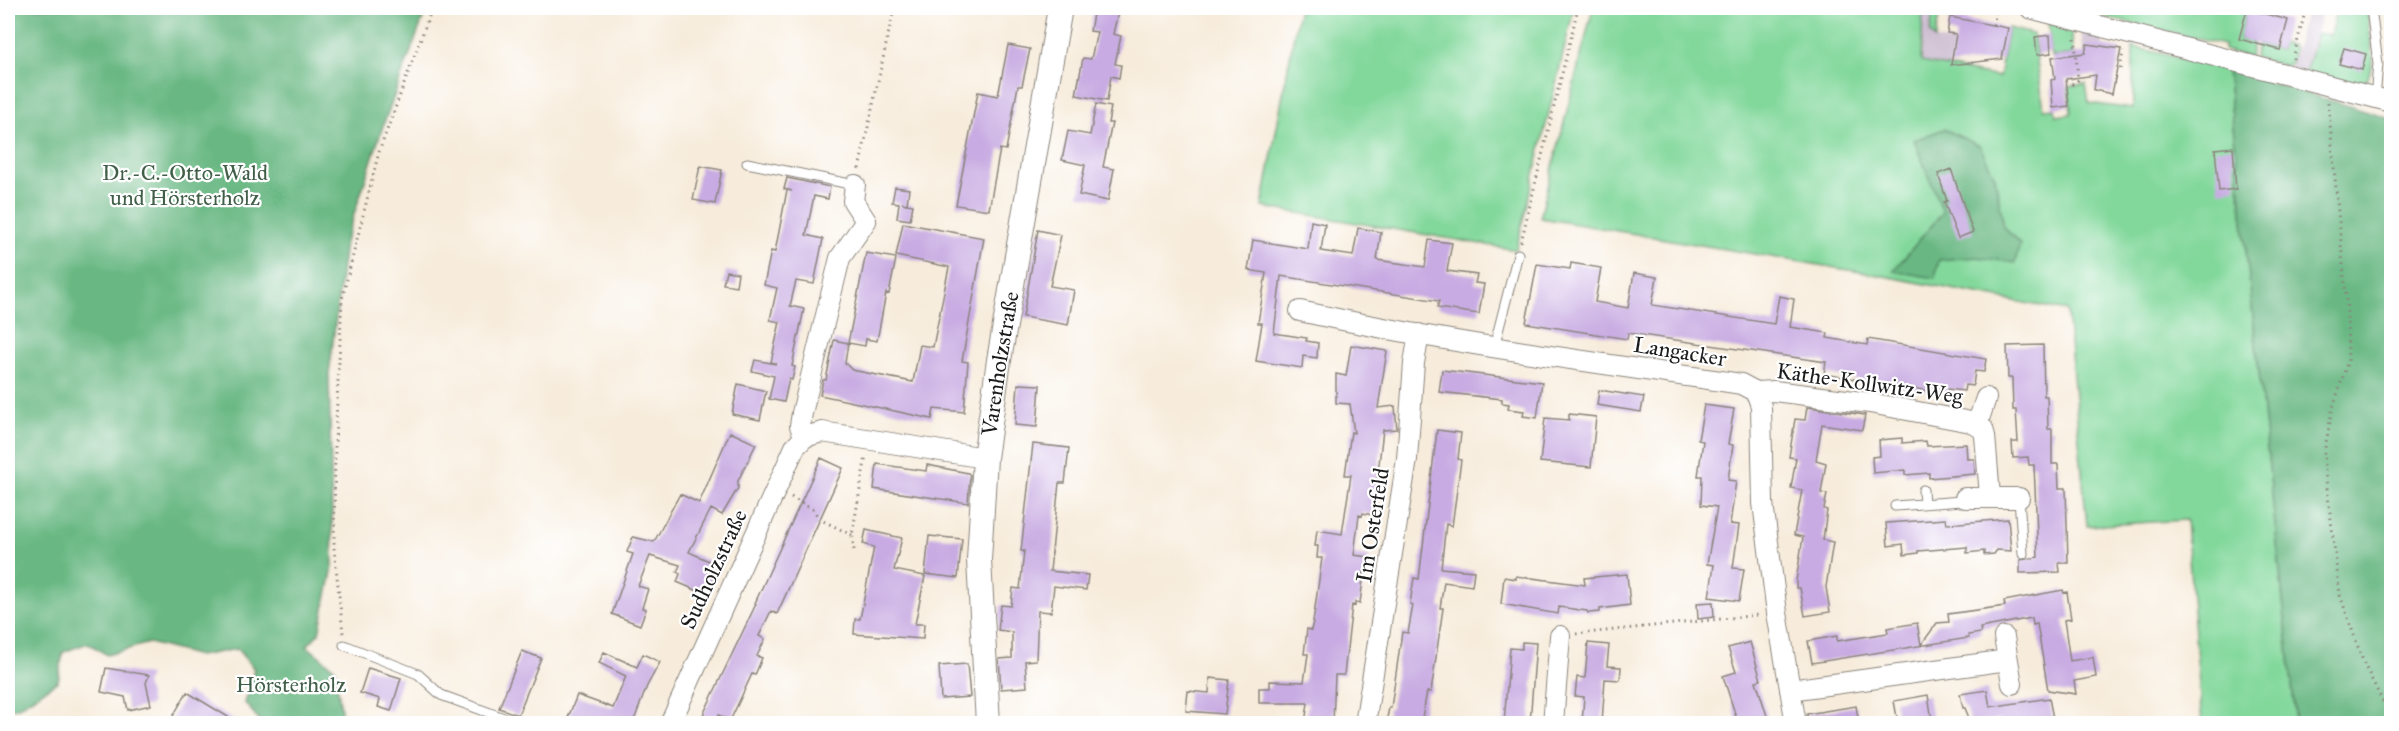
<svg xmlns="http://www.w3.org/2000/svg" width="2399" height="731" font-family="'IM FELL Great Primer',serif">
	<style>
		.industrial { fill: #cebed1 }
		.green { fill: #82d89b; stroke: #4f7a5c; stroke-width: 1.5 }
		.forest { fill: #69b883; stroke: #426a50; stroke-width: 1.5 }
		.building { fill: #c8abe2 }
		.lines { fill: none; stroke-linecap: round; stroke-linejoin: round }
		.service-casing { stroke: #8a847c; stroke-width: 11 }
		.minor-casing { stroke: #8a847c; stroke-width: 22 }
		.tertiary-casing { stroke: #8a847c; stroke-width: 26 }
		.path { stroke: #8a847c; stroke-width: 3; stroke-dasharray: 1.5 4.5; stroke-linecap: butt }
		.service { stroke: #fff; stroke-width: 9 }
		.minor { stroke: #fff; stroke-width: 20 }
		.tertiary { stroke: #fff; stroke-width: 24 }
		.labels { text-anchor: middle; stroke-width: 4.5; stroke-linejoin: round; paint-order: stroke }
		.park-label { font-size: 22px; fill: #405e48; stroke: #fff }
		.street-label { font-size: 22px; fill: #1c1c1c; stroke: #fff }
	</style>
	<rect width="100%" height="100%" fill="#fff"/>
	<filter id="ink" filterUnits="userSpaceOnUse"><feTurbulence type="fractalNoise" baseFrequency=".0167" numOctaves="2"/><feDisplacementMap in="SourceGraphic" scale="12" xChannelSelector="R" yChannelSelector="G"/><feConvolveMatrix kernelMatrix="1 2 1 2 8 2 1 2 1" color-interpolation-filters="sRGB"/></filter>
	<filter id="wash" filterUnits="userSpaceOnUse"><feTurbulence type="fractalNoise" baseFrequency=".008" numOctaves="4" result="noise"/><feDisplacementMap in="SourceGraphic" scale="24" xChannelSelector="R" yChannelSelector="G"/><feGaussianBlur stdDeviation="1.35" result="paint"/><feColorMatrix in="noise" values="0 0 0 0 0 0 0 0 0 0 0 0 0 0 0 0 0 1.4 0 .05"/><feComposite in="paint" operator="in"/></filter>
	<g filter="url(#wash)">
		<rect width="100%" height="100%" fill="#f7ecdb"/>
		<path class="industrial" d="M1923 8H1934L1930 34 1935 39 1955 42 1950 68 1922 62Z
			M2307 8H2323L2305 73 2290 69Z
			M2081 30 2104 35V38L2102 47 2084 59Z"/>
		<path class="green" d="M1296 8H1574L1516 250 1262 207 1299 8Z
			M1593 8H1923L1921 62 1999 77 2008 28 2033 34 2044 109 2055 108 2056 116 2071 114 2069 86 2086 84 2089 103 2133 109V47L2227 69 2296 723H2202L2186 520 2087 526 2067 311 1878 275 1540 218Z
			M1934 8H1958V13L1940 10 1935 39 1930 33Z
			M2102 8H2247L2239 39 2253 43 2250 57 2224 50V45L2103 17Z
			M2337 8H2367L2373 58 2368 79 2359 84 2305 73 2317 33 2330 35Z
			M2048 23 2068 27 2072 34 2073 54 2052 57Z
			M2283 43 2291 45 2294 49 2291 64 2289 63 2288 67 2254 57 2258 44 2280 50Z"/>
		<path class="forest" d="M8 8H427L384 123 345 242 329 375 333 567 319 633 307 646 335 669 343 723H262L245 703 254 669 237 649 199 656 149 643 107 655 88 643 63 652 58 681 17 708 8 709Z
			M2227 69 2391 119V723H2296Z
			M1944 129 1980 146 1995 177 2004 227 2020 244 2015 263 1978 257 1939 260 1935 278 1893 271 1943 212 1914 140Z"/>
		<g id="blocks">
			<path class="building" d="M1094 8H1119L1113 34 1121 36 1115 64 1121 65 1119 78 1111 76 1107 101 1076 95 1083 58 1091 59 1097 32 1090 31Z
				M2247 9 2288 20 2280 50 2239 39Z
				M1950 17 2008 28 2002 59 1951 65 1956 34 1947 33Z
				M2050 35 2051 53 2037 55 2035 37Z
				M2087 44 2121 49 2112 94 2094 90 2096 75 2066 79 2069 106 2053 108 2051 80 2055 79 2052 57 2085 53Z
				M1008 45 1030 49 1022 86H1018L1006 150 1000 149 989 210 956 205 978 92 998 96Z
				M2344 48 2366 54 2362 70 2339 64Z
				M1096 104 1111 107 1108 123H1112L1103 167 1114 169 1108 201 1079 195 1085 165 1062 160 1068 131 1090 135Z
				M2233 147 2236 189 2219 191 2215 149Z
				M700 166 722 170 715 204 693 200Z
				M1951 169 1973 232 1958 238 1944 202 1947 201 1938 174Z
				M787 178 830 187 828 199 814 196 806 235 823 239 814 284 796 281 790 306 804 309 792 366 795 367 792 380 789 379 784 402 769 399 774 376 752 371 755 360 776 364 771 362 780 322 770 320 777 288 764 285 771 251 775 252 787 190 792 191 784 189Z
				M895 187 909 189 907 204 902 203 913 205 910 220 897 218 899 203 892 202Z
				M1311 221 1325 224 1321 251 1353 256 1358 228 1381 232 1377 260 1425 267 1429 240 1452 243 1447 271 1477 275 1475 283 1484 284 1479 314 1437 308 1439 301 1281 276 1274 333 1307 338 1306 341 1318 343 1317 358 1303 356 1302 368 1256 361 1262 323H1258L1266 273 1248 270 1253 240 1308 249Z
				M903 223 984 238 962 361 968 362 964 412 934 409 932 419 820 395 823 380H826L834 340 848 343 845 363 852 370 913 382 920 345 933 347 949 267 896 256Z
				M1038 230 1061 235 1050 286 1074 290 1068 325 1023 317Z
				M866 253 896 258 889 294 886 293 877 341 866 339 865 346 848 343Z
				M1571 263 1601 268 1595 302 1628 308 1634 273 1657 277 1652 305 1774 324 1779 296 1794 299 1790 327 1828 333 1827 338 1867 345 1868 339 1986 359 1984 372 1975 371 1973 386 1965 385 1964 391 1948 389 1947 394 1824 374 1826 362 1628 333 1627 339 1526 323 1537 264 1570 269Z
				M726 271 738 273 736 286 723 284Z
				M1351 345 1387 351 1378 408 1395 406 1397 429 1383 430 1373 515 1363 513 1362 516 1359 515 1354 555 1369 557 1367 573 1364 572 1360 603 1355 602V606L1352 605 1344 675H1335L1333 723H1305L1308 703H1259V688H1270V681L1304 682 1308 654H1304L1307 629 1311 630 1313 622 1322 558H1317L1318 546H1315L1317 530 1342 534 1351 475H1345L1351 432 1354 433 1350 404 1336 403V374L1346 376Z
				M2043 345 2044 396H2047L2048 429H2052V464H2058L2059 488H2066L2068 563H2059L2060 572 2020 573V560L2038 557 2034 465H2029L2028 457 2013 458 2012 442H2018L2016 410H2013L2012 378H2008L2007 346Z
				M1442 370 1542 382 1537 418 1523 416 1524 411 1508 409 1509 404 1502 403V399L1439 392Z
				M738 384 766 391 760 420 732 414Z
				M1018 384 1040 385 1037 427 1015 425Z
				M1599 390 1644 397 1641 412 1597 405Z
				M1704 405 1734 409 1728 444 1733 445 1728 480 1736 481 1730 524 1739 525 1733 568 1744 569 1739 601 1709 597 1714 565 1707 564 1717 507 1701 505 1702 476H1698L1703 441 1698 440Z
				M1807 407 1865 415 1862 430 1822 424 1816 460 1826 463 1821 493 1827 494 1824 509 1827 510 1823 540 1833 542 1826 587 1830 612 1805 616 1800 588H1796V581L1803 537 1794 535 1802 490 1791 488 1796 458 1789 457 1795 419 1805 420Z
				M1569 414 1596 417 1591 467 1540 462 1545 418 1569 420Z
				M1437 430 1461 433 1458 459 1461 460 1452 526 1446 524 1441 568 1474 571 1472 586 1444 582 1440 608H1443L1431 692H1427L1421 723H1386L1389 708H1391L1402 632 1408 633 1413 605 1410 604 1414 578 1419 579Z
				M730 432 756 444 738 481V488L722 515 711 509 689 552 720 566 707 595 677 582 680 574 677 572 680 565 650 556 638 586 648 589 642 608 646 609 640 625 612 614 633 554 627 552 633 537 654 542 680 494 699 503Z
				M1902 438V443L1926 441 1927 446 1966 444 1967 459H1974L1975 474 1929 478V473L1905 475V470L1873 473 1872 457 1880 456 1879 440Z
				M1033 444 1069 448 1065 483H1059L1050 571 1088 575 1086 590 1054 586 1051 612 1038 611 1036 660 1025 661 1027 687 1001 689 999 659 1012 658V632L998 630 1001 605 1011 606 1013 588 1020 589 1024 551H1021Z
				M821 458 843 468 777 614 771 611 759 636 765 639 757 656 762 658 755 675 752 674 730 721 719 715 716 722 702 717 756 604 755 603Z
				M877 464 926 471 927 465 968 473 970 475 968 503 874 489Z
				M1946 519 1947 524 2008 519 2011 551 1997 550 1994 554 1984 555V551L1967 553V547L1918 551V553L1904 555 1903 544 1888 546 1886 523Z
				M866 530 902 538 894 570 925 576 915 624H924L923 639 854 634 855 619H860L874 547 863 544Z
				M929 536 962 539 958 578 925 574Z
				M1627 574 1630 605 1600 609V612L1588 613 1587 611 1559 607 1558 614 1501 604 1504 577 1516 579V576L1585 585 1584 578Z
				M2063 590 2064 593 2067 592 2071 619 2064 620 2070 661 2093 657 2096 677 2074 681 2076 694 2048 690 2037 624 2033 625 2032 618 1980 628 1981 633 1968 635 1969 638 1812 663 1808 641 1837 636V641L1888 633 1887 628 1917 623 1921 645 1937 623 1949 622 1948 614 2005 606 2004 601Z
				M1713 602 1714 617 1698 619 1697 603Z
				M1522 642 1536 643 1530 723H1504L1510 648 1522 649Z
				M1750 642 1761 680 1756 681 1768 719 1762 720 1763 723H1738L1723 676 1736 672 1728 648Z
				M1588 643 1609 645 1607 666 1621 667 1620 680 1605 679 1602 723H1582L1584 697 1575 696 1577 677 1585 678Z
				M522 651 541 658 518 715 499 708Z
				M604 652 637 667 643 654 660 662 647 686 633 723H566L577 695 613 708 626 676 599 663Z
				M967 664 970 697 941 699 939 666Z
				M106 668 149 675 146 683 151 705 128 710 125 697 101 692Z
				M368 668 401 678 391 711 378 707 380 699 360 693Z
				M1210 678 1229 680 1225 714 1186 711 1188 691 1209 693Z
				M1987 690 1990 707 2049 698 2053 718 2050 719V723H2000L1999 719 1971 723 1965 708H1963L1960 694Z
				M187 692 238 723H180L172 718Z
				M1928 695 1932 720 1898 723 1894 701Z
				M1856 706 1859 723H1808L1807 714Z"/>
		</g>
	</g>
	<g filter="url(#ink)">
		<use href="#blocks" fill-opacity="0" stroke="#8a847c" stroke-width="1.5"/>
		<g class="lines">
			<defs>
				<path id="service" d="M2371 8 2378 64 2375 98
					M747 163 855 185
					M1494 347 1518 254
					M1923 490 1924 504
					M2019 498 2023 554
					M1895 506 1962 501 1965 498
					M344 645 418 674 441 695 520 724"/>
				<path id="minor" d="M2030 8 2392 102
					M1300 311C1445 343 1593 362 1741 384L1756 392 1761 406 1763 503 1777 613 1796 724
					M1756 392 1774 391 1870 403 1971 422 1983 429 1985 436 1990 496
					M1977 425 1986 398
					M805 437 800 426 802 413 840 258 866 221 853 201 855 185
					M1965 498H2019
					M2004 637 2012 684
					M1790 690 2008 660
					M670 724 795 447 805 437 822 432 985 458
					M1365 724 1407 459 1414 363 1419 334
					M1553 724 1560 636"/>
				<g id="tertiary">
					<path id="s1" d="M988 724 979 560 985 458 999 360 1060 8"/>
				</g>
			</defs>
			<use href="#service" class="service-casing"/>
			<use href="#minor" class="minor-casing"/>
			<use href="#tertiary" class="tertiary-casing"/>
			<path class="path" d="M1993 25 1997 8
				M2293 59 2306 8
				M2120 69 2123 51
				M2071 78 2072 84 2078 80 2075 38
				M2328 102 2347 308 2348 360 2332 411 2324 453 2326 479 2340 595 2364 664 2392 720
				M859 169 894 8
				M1521 242 1578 8
				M791 497 814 510 819 519 852 535
				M854 550 852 535 866 456
				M343 633 334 548 335 443 342 299 379 152 432 8
				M1576 634 1760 615"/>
			<use href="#service" class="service"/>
			<use href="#minor" class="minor"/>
			<use href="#tertiary" class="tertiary"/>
		</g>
	</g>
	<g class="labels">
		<g class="park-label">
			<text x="185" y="180">Dr.-C.-Otto-Wald<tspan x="185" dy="25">und Hörsterholz</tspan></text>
			<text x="291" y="692">Hörsterholz</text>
		</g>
		<g class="street-label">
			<text transform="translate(1680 351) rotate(9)" y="8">Langacker</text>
			<text dy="8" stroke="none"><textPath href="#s1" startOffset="362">Varenholzstraße</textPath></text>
			<text transform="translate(1870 383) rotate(8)" y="8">Käthe-Kollwitz-Weg</text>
			<text transform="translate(1372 525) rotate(-81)" y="8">Im Osterfeld</text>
			<text transform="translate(713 569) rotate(-65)" y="8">Sudholzstraße</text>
		</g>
	</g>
	<rect width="2399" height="731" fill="none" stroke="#fff" stroke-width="30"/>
</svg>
